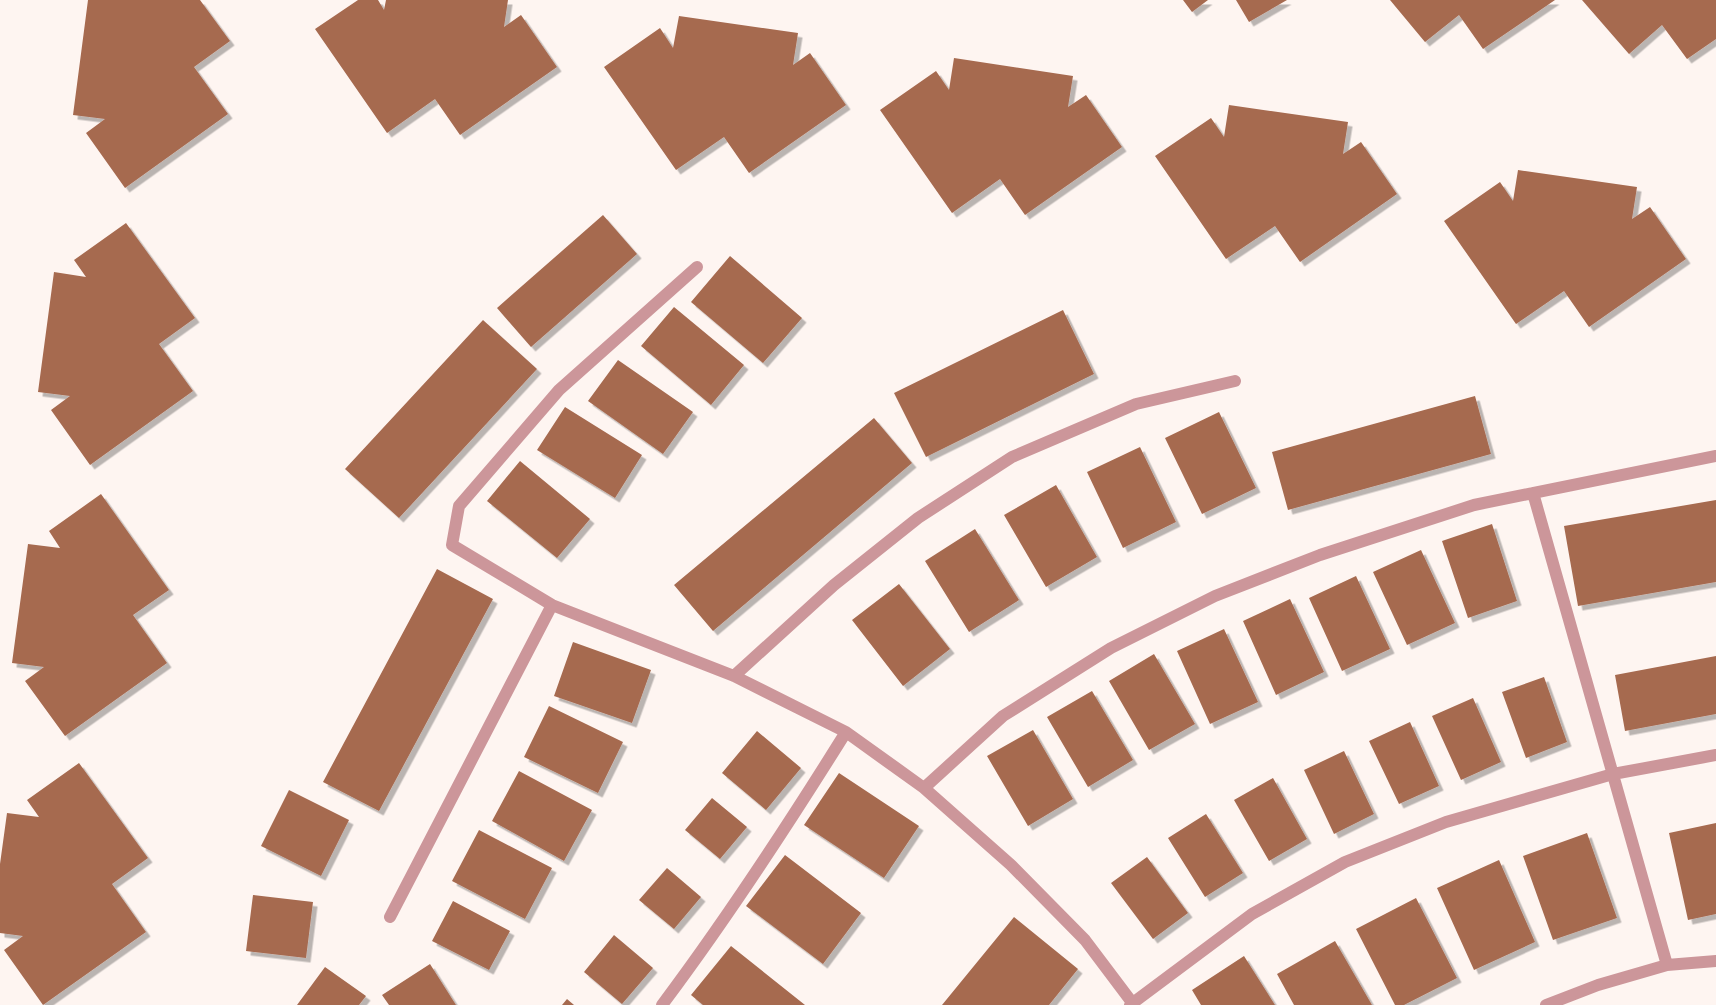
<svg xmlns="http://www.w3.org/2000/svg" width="1716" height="1005" font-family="'Source Serif 4',serif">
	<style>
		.building { fill: #a66a50; filter: url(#shadow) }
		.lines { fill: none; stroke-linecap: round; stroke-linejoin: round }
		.minor { stroke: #cc969a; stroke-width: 12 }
	</style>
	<defs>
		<filter id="shadow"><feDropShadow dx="4.5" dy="4.5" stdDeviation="0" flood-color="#0004"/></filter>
	</defs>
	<rect width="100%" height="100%" fill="#fef5f1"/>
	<path class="building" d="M88 0H200L230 41 194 67 228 114 125 188 86 133 105 119 73 115Z
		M358 0H378L384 10 386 0H508L504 27 521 15 557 67 460 135 435 99 387 133 315 29Z
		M1183 0H1208L1192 12Z
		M1236 0H1287L1249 22Z
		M1390 0H1555L1483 49 1459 15 1425 42Z
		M1582 0H1716V39L1687 59 1662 25 1629 54Z
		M679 16 798 33 793 65 810 53 846 105 749 173 724 137 676 170 604 67 660 28 673 48Z
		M954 58 1073 76 1068 107 1086 95 1122 147 1025 215 1000 179 952 213 880 110 936 71 949 90Z
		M1229 105 1348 122 1343 154 1361 142 1397 194 1300 262 1275 226 1226 259 1155 156 1211 118 1224 137Z
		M1518 170 1637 187 1632 219 1650 207 1686 259 1589 327 1564 291 1516 324 1444 221 1500 182 1513 201Z
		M603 215 637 254 531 347 497 308Z
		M126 223 195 318 159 344 193 391 90 465 51 410 70 396 38 392 54 272 86 277 74 260Z
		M730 256 802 318 763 363 691 302Z
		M674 307 744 365 711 405 641 346Z
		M1063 310 1094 374 926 457 894 393Z
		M483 320 537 369 399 518 345 469Z
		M618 360 693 412 663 454 588 401Z
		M1475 396 1491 454 1288 510 1272 452Z
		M565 407 642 455 615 498 537 450Z
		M1219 412 1256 488 1202 514 1165 438Z
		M874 418 912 463 713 631 674 585Z
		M1140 447 1176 522 1123 548 1087 472Z
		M520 461 590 519 557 558 487 501Z
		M1056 485 1097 557 1046 587 1004 515Z
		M101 494 169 590 133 615 167 663 65 736 25 681 44 667 12 663 28 544 60 548 49 531Z
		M1716 500V582L1578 606 1564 526Z
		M1492 524 1517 601 1468 618 1442 541Z
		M975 529 1019 600 969 632 925 561Z
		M1421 550 1455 623 1407 645 1373 572Z
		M437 569 493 599 379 811 323 782Z
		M1356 576 1390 649 1342 671 1309 598Z
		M899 584 950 649 903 686 852 620Z
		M1290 599 1324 672 1276 695 1243 621Z
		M1224 629 1258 702 1210 724 1177 651Z
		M573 642 651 670 632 723 554 696Z
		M1154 654 1195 724 1149 750 1109 681Z
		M1716 656V714L1625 731 1615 675Z
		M1544 677 1567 742 1526 758 1502 692Z
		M1092 691 1133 760 1088 787 1047 717Z
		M1473 698 1501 762 1461 780 1432 716Z
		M549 706 623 742 598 793 524 757Z
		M1410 722 1439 786 1399 804 1369 741Z
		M1033 730 1073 799 1028 826 987 756Z
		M757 731 801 768 766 810 722 773Z
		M1344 751 1374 814 1334 834 1304 770Z
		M79 763 148 858 112 884 146 932 43 1005 4 950 23 936 0 933V864L7 813 39 817 27 800Z
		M519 771 592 810 564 861 492 821Z
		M839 773 919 826 884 878 804 825Z
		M1273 778 1307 839 1269 861 1234 800Z
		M289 790 349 820 321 876 261 846Z
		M712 798 747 827 720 859 685 830Z
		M1206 814 1243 873 1205 897 1168 838Z
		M1716 823V914L1688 920 1669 833Z
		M479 830 552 868 525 919 452 881Z
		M1587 833 1617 918 1553 940 1523 856Z
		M785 855 861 913 823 964 746 906Z
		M1147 857 1188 913 1153 939 1111 883Z
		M1499 860 1535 942 1474 970 1437 888Z
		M667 868 701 897 674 929 639 900Z
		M253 895 313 902 306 958 246 951Z
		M1416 898 1457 978 1404 1005H1395L1356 929Z
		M453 901 510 931 489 970 432 941Z
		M1014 917 1078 969 1049 1005H942Z
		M614 935 653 968 622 1004 584 972Z
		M1335 941 1372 1005H1294L1277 974Z
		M731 946 805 1005H703L691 995Z
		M1244 956 1275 1005H1201L1192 990Z
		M430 964 456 1005H389L382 995Z
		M325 967 366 996 359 1005H297Z
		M567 999 574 1005H562Z"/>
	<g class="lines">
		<path class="minor" d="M697 267 559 390 459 506 452 545 552 605 734 676 846 732 924 788 1011 865 1085 940 1134 1005
			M1533 493 1667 965
			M734 676 834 585 918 518 1012 457 1136 404 1235 381
			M924 788 1003 716 1111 648 1215 596 1320 555 1474 505 1716 456
			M390 917 552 605
			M662 1005C728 917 788 825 846 732
			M1130 1005 1252 914 1345 862 1446 822 1613 774 1716 755
			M1546 1005 1598 985 1667 965 1716 961"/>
	</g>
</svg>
